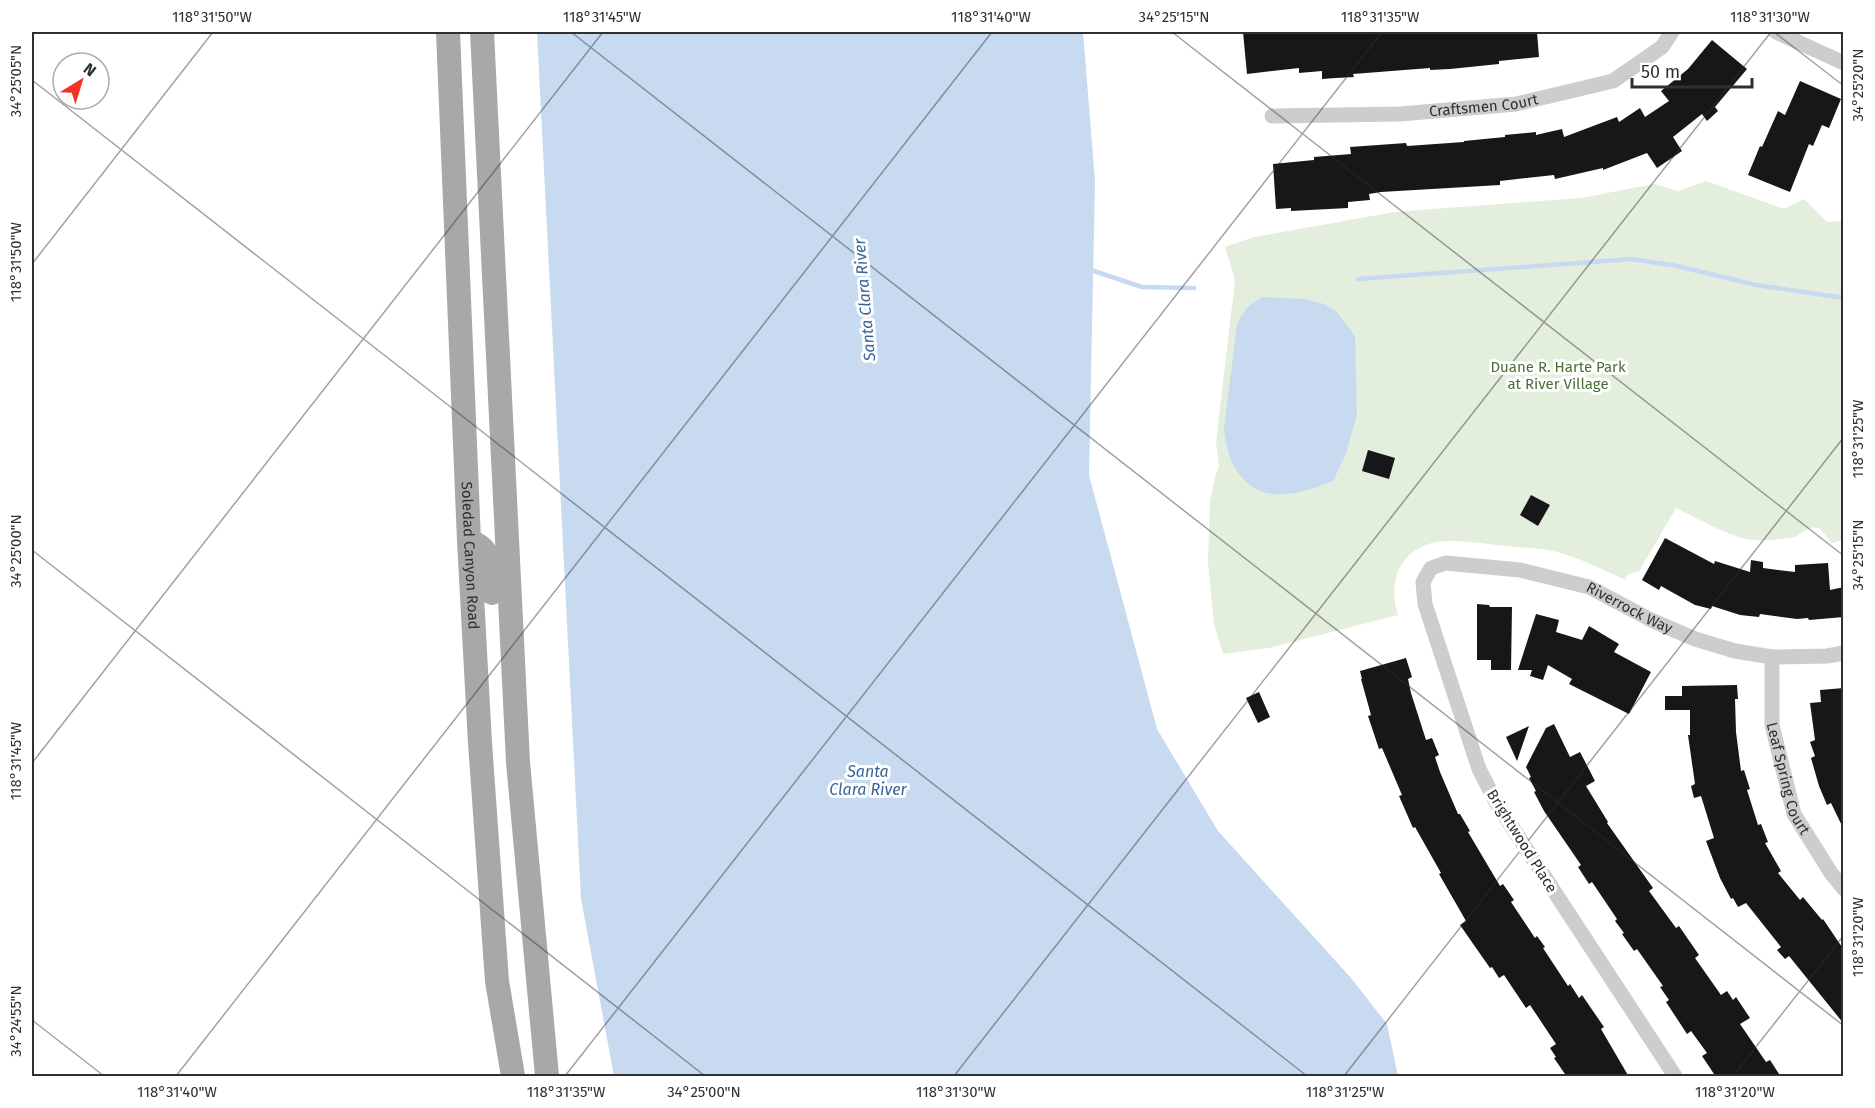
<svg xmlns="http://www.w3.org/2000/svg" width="1875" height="1108" font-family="'Fira Sans',sans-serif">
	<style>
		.green { fill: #e3eedd }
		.water { fill: #c7daef }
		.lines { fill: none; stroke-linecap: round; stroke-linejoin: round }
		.stream { stroke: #c7daef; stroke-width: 4.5 }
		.building { fill: #171717 }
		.minor { stroke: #cdcdcd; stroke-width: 15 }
		.primary { stroke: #a8a8a8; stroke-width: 24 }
		.ticks { fill: none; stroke: #303030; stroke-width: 1.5; stroke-opacity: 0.45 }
		.labels { text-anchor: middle; stroke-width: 6; stroke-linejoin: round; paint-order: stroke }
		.street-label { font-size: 15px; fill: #303030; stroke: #fff }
		.park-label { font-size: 15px; fill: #4a7038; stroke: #fff }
		.water-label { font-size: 16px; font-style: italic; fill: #36649a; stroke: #fff }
		.neatline { fill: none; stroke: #303030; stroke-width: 2 }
		.ticks-label { font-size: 15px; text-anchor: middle; fill: #303030 }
	</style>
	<rect width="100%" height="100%" fill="#fff"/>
	<path class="green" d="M1706 181 1784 209 1804 199 1827 222 1843 221V540L1832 543 1819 528C1803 526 1801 537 1790 538 1778 539 1765 541 1753 540 1734 539 1694 517 1676 508L1639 571 1627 575 1625 580C1603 569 1581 559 1557 552 1541 548 1523 548 1506 546 1484 544 1460 539 1437 542 1400 548 1387 583 1398 615L1269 648 1223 654 1214 624 1208 562 1210 501 1216 473 1219 466 1216 442 1235 280 1225 247 1254 237 1394 212 1581 198 1654 184 1678 191Z"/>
	<path class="water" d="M537 32H1083L1095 181 1089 475 1157 729 1218 831 1351 978 1387 1024 1398 1076H614L581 899Z
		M1263 297 1305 299 1324 304 1336 311 1355 336 1357 414 1346 454 1333 481C1315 488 1293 496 1273 494 1239 490 1226 457 1224 428L1237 324C1244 310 1249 304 1263 297Z"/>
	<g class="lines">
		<path class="stream" d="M1088 269 1142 287 1194 288
			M1358 279 1632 259 1677 266 1756 285 1844 298"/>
	</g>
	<path class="building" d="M1243 32H1537L1539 57 1499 61V64L1450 69 1430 70V68L1353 74 1354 77 1336 78 1322 79V71L1299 73V68L1247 74Z
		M1712 40 1747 69 1715 107 1718 111 1707 121 1702 114 1673 137 1682 151 1657 168 1647 153 1603 170V168L1555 179 1554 175 1500 181V185L1381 192 1369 194 1370 200 1348 202V208L1291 211V208L1276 209 1273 164 1314 160V157L1351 154 1350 147 1406 143 1407 146 1464 142V141L1505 137V135L1536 132V135L1562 129 1564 137 1617 117 1619 122 1640 108 1645 117 1669 101 1661 91 1688 69Z
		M1800 81 1841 99 1829 128 1822 125 1813 146 1809 144 1790 192 1748 175 1760 146 1762 147 1778 111 1785 115Z
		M1368 450 1395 458 1389 479 1362 471Z
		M1531 495 1550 505 1538 526 1520 515Z
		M1665 538 1714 564 1715 561 1750 572 1751 560 1763 562V568L1795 572V565L1828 563 1830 590 1844 587V617L1809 620 1808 618 1797 619 1760 614 1759 617 1740 615 1712 606 1711 609 1695 605 1661 586 1659 590 1642 580Z
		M1477 604 1489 605 1490 607H1512L1511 670H1491V660H1477Z
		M1536 614 1559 620 1556 632 1582 640 1589 626 1619 644 1614 652 1651 672 1629 714 1569 684 1572 679 1548 665 1543 680 1530 676 1532 670H1518Z
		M1406 658 1412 677 1408 679 1411 693 1426 740 1432 738 1439 755 1435 757 1440 772 1458 814H1460L1470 831 1468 832 1500 886 1503 884 1514 900 1511 902 1535 938 1537 936 1545 947 1543 948 1568 986 1570 984 1579 998 1582 995 1604 1027 1601 1029 1629 1077H1567L1554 1058 1556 1057 1550 1048 1556 1044 1530 1005 1526 1008 1504 975 1499 978 1492 967 1490 968 1460 925 1466 921 1439 874 1441 873 1415 827 1413 828 1399 796 1402 795 1382 748 1379 749 1368 716 1371 715 1361 679H1362L1360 671Z
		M1737 685 1738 699H1735L1736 732 1741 771 1744 770 1750 789 1747 790 1758 825 1761 824 1768 842 1765 843 1781 871 1778 873 1800 900 1803 897 1822 920 1823 919 1844 950V1024L1789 956 1785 959 1777 950 1781 947 1746 903 1738 907 1733 898 1731 899 1720 878 1706 841 1714 838 1701 796 1694 798 1691 786 1695 784 1688 735H1690V710H1665V696H1682V686Z
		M1844 688V830L1831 803 1827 805 1819 786 1811 758 1815 756 1810 742 1815 740 1810 703 1821 702 1820 690Z
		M1259 692 1270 717 1258 723 1246 698Z
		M1554 724 1570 757 1580 752 1595 781 1586 786 1608 822 1607 823 1653 888 1649 891 1676 928 1679 926 1699 955 1695 958 1721 995 1727 991 1733 1000 1736 997 1750 1018 1740 1024 1766 1062 1770 1060 1781 1077H1716L1702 1056 1707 1053 1691 1031 1687 1034 1666 1002 1669 1000 1660 987 1663 986 1637 949 1634 951 1622 934 1624 933 1615 921 1617 919 1592 882 1589 884 1578 867 1581 865 1544 811 1534 792 1536 791 1529 778 1531 777 1526 767 1546 728Z
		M1529 726 1517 761 1506 737Z"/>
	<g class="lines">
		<g class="minor">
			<path d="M1776 32 1844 63"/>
			<path id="s1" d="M1272 116 1400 114 1516 104 1613 81 1662 47 1672 32"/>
			<path id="s2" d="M1772 657V725L1794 814 1831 873 1844 889"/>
			<path id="s3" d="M1675 1076 1497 804 1479 769 1425 604 1423 582 1431 568 1446 563 1520 570 1589 587 1651 620 1695 639 1735 651 1772 657 1827 656 1844 653"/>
		</g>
		<g class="primary">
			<path id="s4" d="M448 32 469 541 480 743 497 981 513 1076"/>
			<path d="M482 32 518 762 547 1076"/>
			<path d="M469 541C494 549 491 571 492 593"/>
		</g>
	</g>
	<path class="ticks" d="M571 32 1844 1026M1172 32 1844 556M1774 32 1844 86M32 80 1307 1076M32 264 213 32M32 550 705 1076M32 763 603 32M32 1020 104 1076M176 1076 992 32M565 1076 1382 32M954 1076 1771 32M1344 1076 1844 437M1733 1076 1844 935"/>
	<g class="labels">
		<g class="street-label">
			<text dy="5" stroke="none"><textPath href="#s1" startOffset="212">Craftsmen Court</textPath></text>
			<text dy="5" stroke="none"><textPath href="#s4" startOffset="524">Soledad Canyon Road</textPath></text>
			<text dy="5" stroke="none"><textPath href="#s3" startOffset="783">Riverrock Way</textPath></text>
			<text dy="5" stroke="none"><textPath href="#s2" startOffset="124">Leaf Spring Court</textPath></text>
			<text transform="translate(1522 841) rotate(58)" y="5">Brightwood Place</text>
		</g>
		<g class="park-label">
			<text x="1558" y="372">Duane R. Harte Park<tspan x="1558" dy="17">at River Village</tspan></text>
		</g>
		<g class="water-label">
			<text transform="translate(864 300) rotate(-95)" y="6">Santa Clara River</text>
			<text x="868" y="777">Santa<tspan x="868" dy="18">Clara River</tspan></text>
		</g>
	</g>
	<rect width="1875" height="1108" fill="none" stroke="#ffffff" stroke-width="66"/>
	<g transform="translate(81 81) rotate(38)"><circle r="28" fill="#ffffff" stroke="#acacac" stroke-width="1.5"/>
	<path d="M0-4.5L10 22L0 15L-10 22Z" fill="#f53323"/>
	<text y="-9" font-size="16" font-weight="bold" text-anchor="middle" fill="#303030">N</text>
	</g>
	<path d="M1632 78v9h120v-9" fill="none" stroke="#303030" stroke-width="3"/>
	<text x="1641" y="78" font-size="18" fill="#303030" stroke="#ffffff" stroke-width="4.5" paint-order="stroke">50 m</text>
	<rect x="33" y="33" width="1809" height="1042" class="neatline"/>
	<g class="ticks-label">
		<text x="212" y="22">118°31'50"W</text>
		<text x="602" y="22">118°31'45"W</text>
		<text x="991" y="22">118°31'40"W</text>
		<text x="1174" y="22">34°25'15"N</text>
		<text x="1380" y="22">118°31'35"W</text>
		<text x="1770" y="22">118°31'30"W</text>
		<text transform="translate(16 81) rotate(-90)" y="5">34°25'05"N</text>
		<text transform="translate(1858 85) rotate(-90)" y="5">34°25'20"N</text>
		<text transform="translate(16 262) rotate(-90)" y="5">118°31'50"W</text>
		<text transform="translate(1858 439) rotate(-90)" y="5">118°31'25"W</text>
		<text transform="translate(16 551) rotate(-90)" y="5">34°25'00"N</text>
		<text transform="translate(1858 555) rotate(-90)" y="5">34°25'15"N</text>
		<text transform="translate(16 761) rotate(-90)" y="5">118°31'45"W</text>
		<text transform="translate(1858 937) rotate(-90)" y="5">118°31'20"W</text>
		<text transform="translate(16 1021) rotate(-90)" y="5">34°24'55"N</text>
		<text x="177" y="1097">118°31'40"W</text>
		<text x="566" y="1097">118°31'35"W</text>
		<text x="704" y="1097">34°25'00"N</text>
		<text x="956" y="1097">118°31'30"W</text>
		<text x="1345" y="1097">118°31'25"W</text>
		<text x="1735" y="1097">118°31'20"W</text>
	</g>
</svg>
